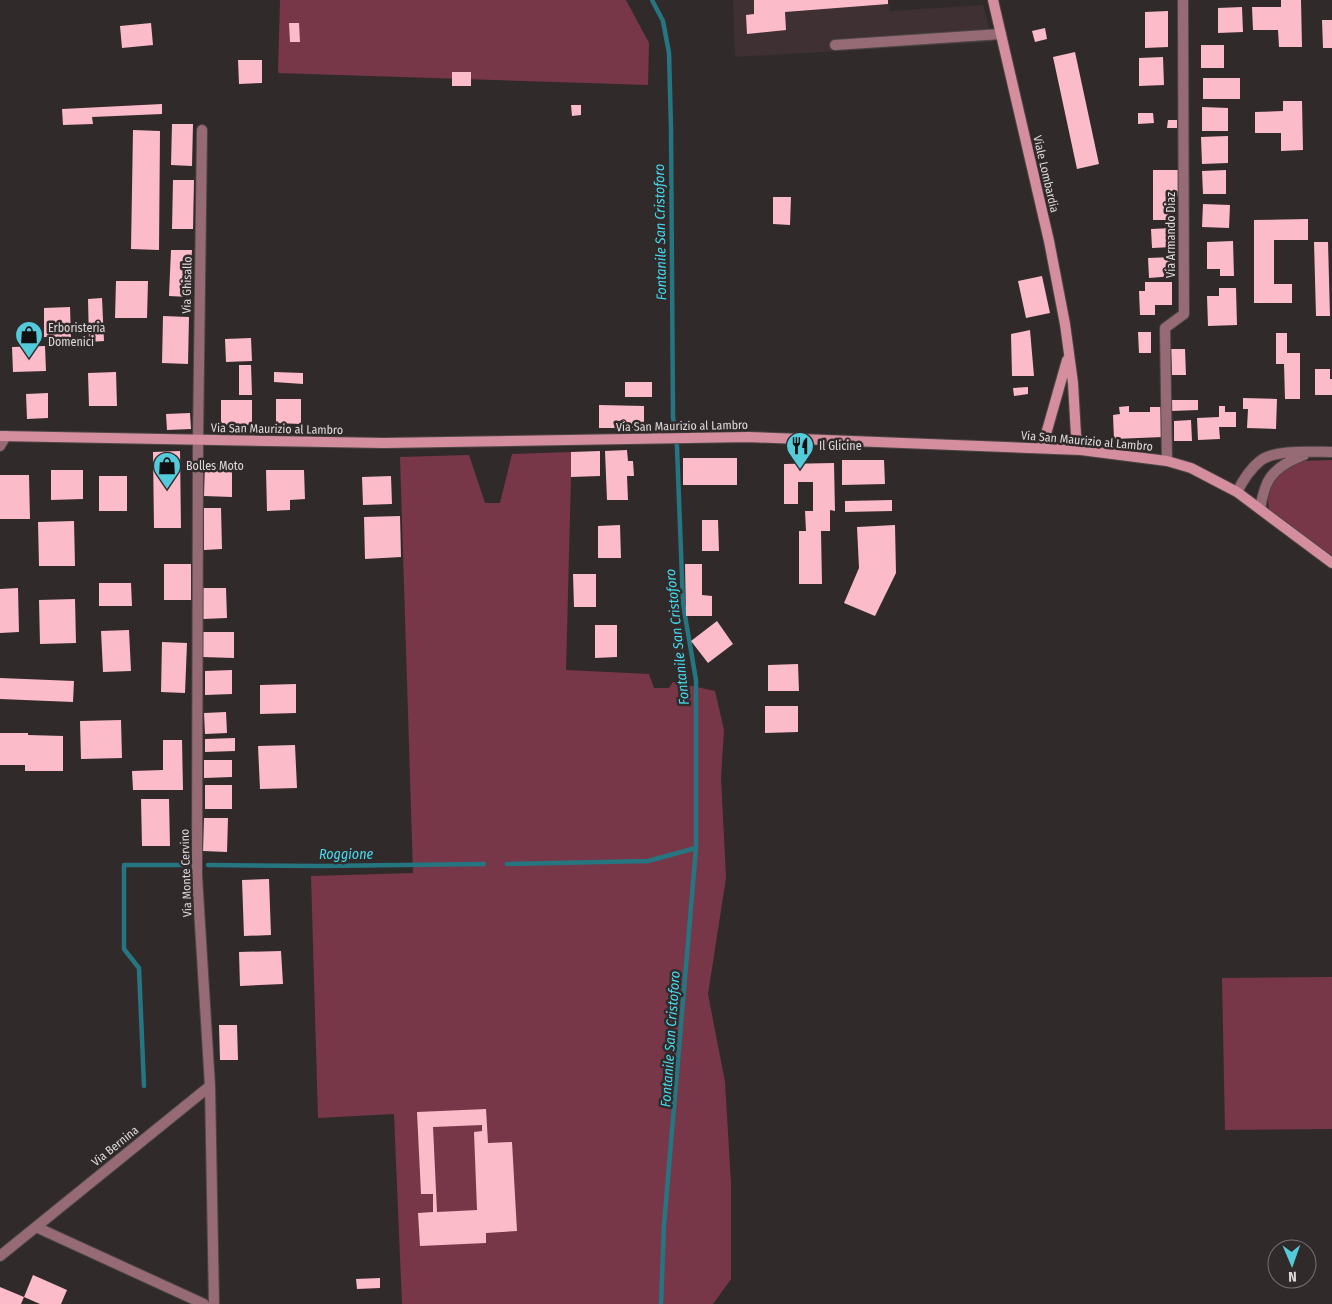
<svg xmlns="http://www.w3.org/2000/svg" width="1332" height="1304" font-family="'Fira Sans Condensed',sans-serif">
	<style>
		.built { fill: #3e3033 }
		.green { fill: #783748 }
		.lines { fill: none; stroke-linecap: round; stroke-linejoin: round }
		.stream { stroke: #257680; stroke-width: 4.5 }
		.building { fill: #fcbbc9; fill-rule: evenodd }
		.street-casing { stroke: #4d4647; stroke-width: 12 }
		.secondary-casing { stroke: #4d4647; stroke-width: 12 }
		.street { stroke: #976b75; stroke-width: 10 }
		.secondary { stroke: #d48e9e; stroke-width: 10 }
		.labels { text-anchor: middle; stroke-width: 5; stroke-linejoin: round; paint-order: stroke }
		.street-label { font-size: 12px; fill: #dedadb; stroke: #312a2b }
		.poi-label { font-size: 12px; fill: #dedadb; stroke: #312a2b; text-anchor: start }
		.water-label { font-size: 14px; font-style: italic; fill: #43ddf1; stroke: #312a2b }
	</style>
	<rect width="100%" height="100%" fill="#312a2b"/>
	<path class="built" d="M733 0H888L890 11 983 5 993 42 735 57Z"/>
	<path class="green" d="M280 0H626L649 43 648 85 278 73Z
		M571 452V477L566 670 649 674 654 688H669L673 682 715 691 724 730 721 778 726 878 708 994 725 1082 731 1184V1279L713 1304H402L394 1114 318 1118 311 876 413 873 400 457 469 455 485 503H500L512 454Z
		M1332 460V557L1269 511 1268 498 1273 480 1287 466 1298 461Z
		M1332 977V1129L1225 1130 1222 978Z"/>
	<g class="lines">
		<path class="stream" d="M652 0 663 21 669 53 671 128 673 417 677 447 683 604 696 680V848L664 1225 661 1304
			M507 864 648 861 696 848
			M208 865 320 866 484 864
			M144 1086 139 968 124 949V865H185"/>
	</g>
	<path class="building" d="M754 0H888V4L785 12 786 30 747 34 746 15 754 14Z
		M1281 0H1301L1302 47H1279L1278 30H1253L1252 7H1281Z
		M1242 7 1243 32 1218 33V8Z
		M1168 11V47L1145 48V12Z
		M1322 20H1332V48H1323Z
		M151 23 153 45 122 48 120 26Z
		M289 23H299L300 42H290Z
		M1045 28 1047 39 1035 42 1032 31Z
		M1201 45H1224V68H1201Z
		M1075 52 1099 164 1077 169 1053 57Z
		M1163 57 1164 85 1139 86V58Z
		M238 60H262V83L239 84Z
		M452 72H471V86H452Z
		M1203 78H1240V99H1203Z
		M1283 101H1302L1303 150 1281 151V133H1255V112L1283 111Z
		M162 104V114L92 117 93 124 63 125 62 109Z
		M571 105H581V115L572 116Z
		M1202 107 1228 108V131H1202Z
		M1138 113H1153L1154 123 1138 124Z
		M1168 120H1177V128H1167Z
		M172 124H193L192 166 171 165Z
		M133 130 160 131 159 250 131 249Z
		M1228 136V163L1202 164 1201 137Z
		M1153 170H1178V196H1171V220H1153Z
		M1226 170V194H1203L1202 171Z
		M173 180H194L193 229H172Z
		M773 197H791L790 225 773 224Z
		M1203 204 1230 205 1229 228 1202 227Z
		M1308 219V240H1274V284H1292V303H1254V220Z
		M1173 228V247L1152 248 1151 229Z
		M1233 241 1234 276H1220V269H1207V242Z
		M1314 242H1328L1330 316H1316Z
		M171 250H192L189 297 169 296Z
		M1173 257 1174 276 1149 278 1148 258Z
		M1042 276 1050 313 1026 318 1018 281Z
		M116 281H148L147 318H115Z
		M1145 282H1172V305H1155V315H1140L1139 291H1145Z
		M1219 288H1236L1237 325 1208 326 1207 296H1219Z
		M102 298 104 341 89 342 88 299Z
		M70 307 71 337H44V308Z
		M163 316 189 317 188 364 162 363Z
		M1030 330 1034 376H1012L1011 334Z
		M1138 332H1151V353H1139Z
		M1276 333H1287V353H1300V399H1285L1284 364H1276Z
		M251 338 252 361 226 362 225 339Z
		M45 346 46 371 13 372 12 347Z
		M1171 349H1185L1186 375H1172Z
		M239 365H251L252 395H239Z
		M1315 369H1330V379H1332V395H1315Z
		M116 372 117 406H89L88 373Z
		M274 372 303 373V384L274 382Z
		M625 382H652V397H625Z
		M1028 387V394L1014 396 1013 388Z
		M48 393V418L27 419 26 394Z
		M1243 398 1277 399 1276 429 1247 428 1248 409H1243Z
		M276 399H301V424L276 423Z
		M221 400H252V425H221Z
		M1172 400H1198V410L1172 411Z
		M599 405 644 406V428H599Z
		M1129 406V412H1150V407H1162L1163 437 1114 439 1113 415 1120 414 1119 407Z
		M1219 406H1225V412H1236V427H1219L1220 439 1198 440 1197 418 1219 417Z
		M190 413 191 429 167 430 166 414Z
		M1191 420 1192 441H1174V421Z
		M627 450 628 461H633L634 476H627L628 500H607L605 451Z
		M180 451 181 528H154L153 452Z
		M600 451V476L571 477V452Z
		M683 458H737V485H683Z
		M842 460H884L885 484 842 485Z
		M205 463H232V497L204 496Z
		M834 463 835 511 830 510V531H821L822 584H799V531H806L805 511H813V482H798V504H784V464Z
		M51 470H83V499L51 500Z
		M266 470H304L305 499 290 500V510L267 511Z
		M0 475H29L30 519H0Z
		M99 476H127V511H99Z
		M391 476 392 504 363 505 362 477Z
		M892 500V511L845 512V501Z
		M204 508H221L222 549 204 550Z
		M400 516 401 557 365 559 364 517Z
		M702 520H718L719 551H702Z
		M74 521 75 566H39L38 522Z
		M620 525 621 558H598V526Z
		M895 525 896 573 875 616 844 603 859 568 857 527Z
		M164 564H191V600H164Z
		M685 564H702V595L712 596V616H686Z
		M573 574H596V607H574Z
		M99 583H131L132 606H99Z
		M18 588 19 632 0 633V589Z
		M203 588H226L227 618 203 619Z
		M75 599 76 643 40 644 39 600Z
		M717 621 733 644 708 663 691 641Z
		M595 625H617V657L595 658Z
		M129 630 131 671 103 672 101 631Z
		M203 632H234V658L202 657Z
		M162 642 187 643 185 693 161 692Z
		M798 664 799 691H768V665Z
		M232 670V694L205 695V671Z
		M0 678 74 681 73 702 0 699Z
		M296 684V713L260 714V685Z
		M765 706H798V732L765 733Z
		M226 712 227 733 205 734 204 713Z
		M121 720 122 758 81 759 80 721Z
		M0 733H28V735L63 736V771H25V765H0Z
		M235 738V751L205 752V739Z
		M163 740H182L183 790H133L132 771 163 770Z
		M295 745 297 788 260 789 258 746Z
		M204 760H232V777L204 778Z
		M205 785H232V809H205Z
		M141 799H169L170 846H142Z
		M204 818H228L227 852 203 851Z
		M269 879 271 935 244 936 242 880Z
		M281 951 283 984 240 986 239 952Z
		M219 1025H237L238 1060H220Z
		M486 1109 488 1143 512 1142 517 1231 486 1233V1243L420 1246 418 1213 433 1212V1194H421L417 1112ZM482 1125V1131L474 1132 477 1210 437 1212 433 1127Z
		M33 1275 67 1290 61 1304H40L24 1297Z
		M380 1278V1288L357 1289 356 1279Z
		M0 1287 24 1297 21 1304H0Z"/>
	<g class="lines">
		<defs>
			<path id="street" d="M835 45 1001 34
				M202 130 198 440 197 876 210 1086 214 1304
				M0 446 6 436
				M1167 461 1165 328 1184 314 1183 0
				M1237 492C1243 480 1250 469 1260 461 1274 449 1313 452 1332 452
				M1260 509C1262 499 1264 486 1270 478 1278 466 1292 460 1304 455
				M36 1227 204 1304
				M0 1256 210 1086"/>
			<path id="secondary" d="M993 0 1049 241 1065 324 1073 383 1076 435 1081 450
				M0 436 384 443 748 437 1081 450 1167 461 1191 468 1237 492 1332 563
				M1042 448 1067 360"/>
		</defs>
		<use href="#street" class="street-casing"/>
		<use href="#secondary" class="secondary-casing"/>
		<use href="#street" class="street"/>
		<use href="#secondary" class="secondary"/>
	</g>
	<defs>
		<symbol id="shop-pin" viewBox="-11 -11 22 30"><path d="M0 17L-7.5 6A9.5 9.5 0 1 1 7.5 6Z" fill="#53cbdb" stroke="#312a2b"/><path d="M-5-2.5h2.3a2.7 3.5 0 0 1 5.4 0H5L5.5 6h-11ZM-1.5-2.5h3a1.5 2.3 0 0 0-3 0Z" fill="#111"/></symbol>
		<symbol id="restaurant-pin" viewBox="-11 -11 22 30"><path d="M0 17L-7.5 6A9.5 9.5 0 1 1 7.5 6Z" fill="#53cbdb" stroke="#312a2b"/><path d="M-5-6h1v4h1v-4h1v4h1v-4h1v5L-1.5 .5V6h-2V.5L-5-1ZM5-6V6H3V1.5H1.5Q1.5-4 5-6Z" fill="#111"/></symbol>
	</defs>
	<g fill-rule="evenodd">
		<use href="#shop-pin" x="13" y="319" width="32" height="43"/>
		<use href="#restaurant-pin" x="784" y="430" width="32" height="43"/>
		<use href="#shop-pin" x="151" y="450" width="32" height="43"/>
	</g>
	<g class="labels">
		<g class="street-label">
			<text transform="translate(1046 174) rotate(77)" y="4">Viale Lombardia</text>
			<text transform="translate(1171 235) rotate(-90)" y="4">Via Armando Diaz</text>
			<text transform="translate(187 285) rotate(-89)" y="4">Via Ghisallo</text>
			<text transform="translate(682 426) rotate(-1)" y="4">Via San Maurizio al Lambro</text>
			<text transform="translate(277 429) rotate(1)" y="4">Via San Maurizio al Lambro</text>
			<text transform="translate(1087 441) rotate(5)" y="4">Via San Maurizio al Lambro</text>
			<text transform="translate(186 873) rotate(-92)" y="4">Via Monte Cervino</text>
			<text transform="translate(115 1146) rotate(-39)" y="4">Via Bernina</text>
		</g>
		<g class="poi-label">
			<text x="48" y="332">Erboristeria<tspan x="48" dy="14">Domenici</tspan></text>
			<text x="819" y="450">Il Glicine</text>
			<text x="186" y="470">Bolles Moto</text>
		</g>
		<g class="water-label">
			<text transform="translate(660 232) rotate(-91)" y="5">Fontanile San Cristoforo</text>
			<text transform="translate(677 637) rotate(-96)" y="5">Fontanile San Cristoforo</text>
			<text x="346" y="859">Roggione</text>
			<text transform="translate(670 1039) rotate(-86)" y="5">Fontanile San Cristoforo</text>
		</g>
	</g>
	<g transform="translate(1292 1264) rotate(178)"><circle r="24" fill="#312a2b" stroke="#767071"/>
	<path d="M0-4L9 19L0 12L-9 19Z" fill="#53cbdb"/>
	<text y="-8" font-size="14" font-weight="bold" text-anchor="middle" fill="#dedadb">N</text>
	</g>
</svg>
